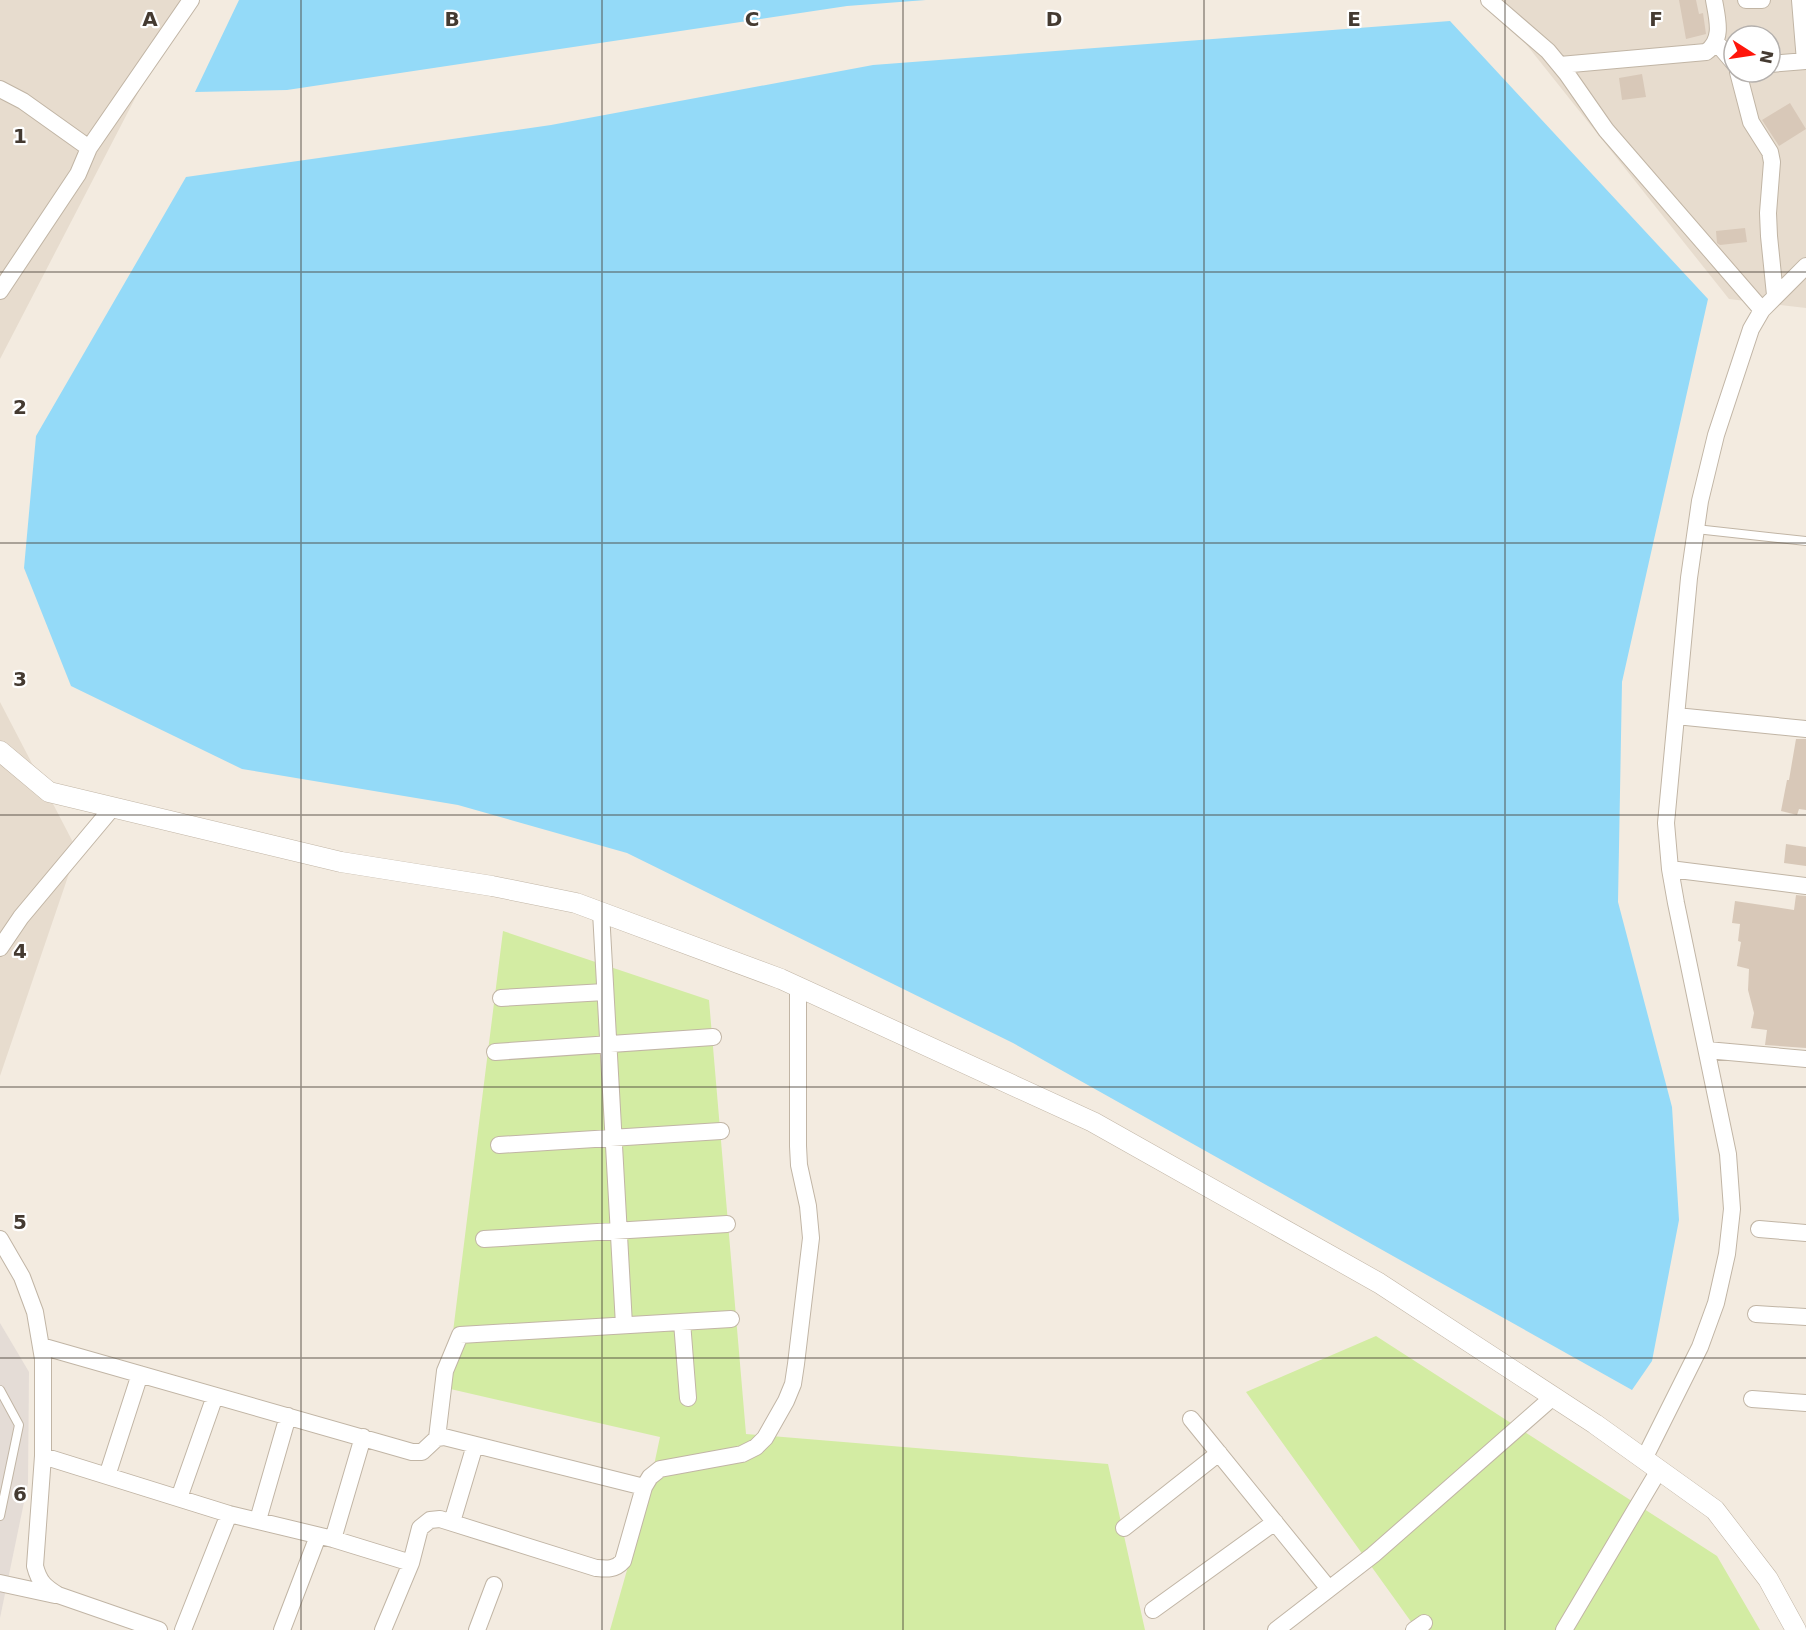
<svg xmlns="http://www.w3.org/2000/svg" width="1806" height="1630" font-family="'DejaVu Sans',sans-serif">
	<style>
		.residential { fill: #e7dcce; fill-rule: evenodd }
		.industrial { fill: #e4dcd6 }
		.green { fill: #d3eca3 }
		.water { fill: #94daf8 }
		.building { fill: #d8c8b8 }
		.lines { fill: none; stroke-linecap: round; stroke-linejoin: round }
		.service-casing { stroke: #c1b5a5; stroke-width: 10 }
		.minor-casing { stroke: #c1b5a5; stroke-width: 18 }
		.tertiary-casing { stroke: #c1b5a5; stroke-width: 21 }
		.service { stroke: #fff; stroke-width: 8 }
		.minor { stroke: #fff; stroke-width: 16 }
		.tertiary { stroke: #fff; stroke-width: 20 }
		.grid { fill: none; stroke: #443a31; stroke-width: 1.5; stroke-opacity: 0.55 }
		.grid-label { font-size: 20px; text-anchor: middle; font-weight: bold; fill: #443a31; stroke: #fff; stroke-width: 4.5; stroke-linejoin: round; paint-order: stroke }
	</style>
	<rect width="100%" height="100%" fill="#f3ebe0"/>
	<path class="residential" d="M0 0H186L0 359Z
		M1491 0H1806V308L1729 299ZM1734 36H1770V72H1734Z
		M0 702 77 850 0 1076Z"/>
	<path class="industrial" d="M0 1323 29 1372 28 1483 0 1618Z"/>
	<path class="green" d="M503 931 709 1000 746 1434 1108 1464 1145 1630H610L646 1503 660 1437 446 1388Z
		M1376 1336 1717 1556 1760 1630H1417L1246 1392Z"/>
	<path class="water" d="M239 0H926L847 6 287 90 195 92Z
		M1450 21 1708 299 1622 682 1618 902 1672 1107 1679 1220 1652 1361 1632 1390 1013 1043 627 853 458 805 242 769 71 686 24 568 36 436 186 177 551 125 873 65Z"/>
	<path class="building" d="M1679 0H1696L1699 14 1703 13 1706 34 1686 39Z
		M1642 74 1646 97 1622 100 1619 78Z
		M1790 103 1806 129 1779 146 1762 120Z
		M1745 228 1747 242 1720 245 1717 243 1716 231Z
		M1796 739H1806V810L1799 809 1797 815 1781 811 1787 780H1789Z
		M1786 844 1806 847V866L1784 863Z
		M1796 895 1806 896V1048L1765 1045 1767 1030 1751 1028 1754 1013 1748 990 1749 969 1737 966 1741 942 1738 941 1740 924 1732 923 1735 901 1794 910Z"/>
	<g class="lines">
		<defs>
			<path id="service" d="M1696 529 1806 541
				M0 1390 19 1425 0 1516"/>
			<path id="minor" d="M1489 0 1548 51 1567 74 1606 130 1762 310
				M1746 0H1762
				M1800 0 1805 61
				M1716 42 1734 63
				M1770 64 1806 61
				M1560 65 1706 52C1724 40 1717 18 1714 0
				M1738 72 1751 122 1770 152 1772 162 1768 213 1769 236 1775 295
				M0 89 23 101 89 148
				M0 291 78 174 89 148 191 0
				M1676 716 1806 729
				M1670 869 1806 886
				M601 912 624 1325
				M0 948 21 917 113 807
				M501 998 605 992
				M1707 1050 1806 1059
				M495 1052 713 1037
				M499 1145 721 1131
				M1759 1229 1806 1233
				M0 1239 22 1277 35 1312 43 1359V1456L35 1566C39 1582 45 1587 58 1595L159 1630
				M484 1239 727 1224
				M1756 1314 1806 1317
				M682 1322 688 1398
				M41 1346 412 1452H422L437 1438 444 1437 644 1487
				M1752 1399 1806 1403
				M1191 1419 1329 1589
				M437 1438 445 1371 460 1335 731 1319
				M43 1456 229 1514 333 1539 411 1563
				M1644 1459 1700 1347 1716 1303 1727 1254 1732 1209 1728 1154 1676 903 1670 869 1666 823 1689 578 1700 501 1716 435 1751 329 1762 310 1806 266
				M107 1476 140 1374
				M179 1498 215 1396
				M258 1520 288 1416
				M452 1522 475 1445
				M1124 1528 1219 1453
				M333 1539 363 1437
				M0 1583 55 1595
				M1153 1610 1275 1522
				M183 1630 229 1514
				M282 1630 318 1536
				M383 1630 411 1563 420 1528 430 1520 440 1519 596 1568C607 1569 615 1570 623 1561L644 1487 650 1477 660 1469 742 1454 756 1447 765 1438 786 1401 793 1384 796 1364 811 1238 808 1206 799 1165 798 1146V987
				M477 1630 494 1585
				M1276 1630 1373 1555 1553 1397
				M1414 1630 1424 1623
				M1564 1630 1659 1470"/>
			<path id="tertiary" d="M0 751 49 792 341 862 492 886 576 903 781 979 1093 1122 1379 1283 1595 1424 1715 1510 1768 1579 1796 1630"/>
		</defs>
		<use href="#service" class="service-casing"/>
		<use href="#minor" class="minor-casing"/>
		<use href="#tertiary" class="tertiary-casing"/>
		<use href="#service" class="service"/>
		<use href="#minor" class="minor"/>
		<use href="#tertiary" class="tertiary"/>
	</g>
	<path class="grid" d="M301 0V1630M602 0V1630M903 0V1630M1204 0V1630M1505 0V1630M0 272H1806M0 543H1806M0 815H1806M0 1087H1806M0 1358H1806"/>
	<g class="grid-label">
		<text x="150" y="26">A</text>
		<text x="452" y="26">B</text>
		<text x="752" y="26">C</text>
		<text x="1054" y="26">D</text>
		<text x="1354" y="26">E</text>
		<text x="1656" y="26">F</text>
		<text x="20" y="143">1</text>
		<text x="20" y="414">2</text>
		<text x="20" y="686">3</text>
		<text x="20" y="958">4</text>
		<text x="20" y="1229">5</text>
		<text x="20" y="1501">6</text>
	</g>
	<g transform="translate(1752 54) rotate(102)"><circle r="28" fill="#ffffff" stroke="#b4b0ad" stroke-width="1.5"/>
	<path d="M0-4.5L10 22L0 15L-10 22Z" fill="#ff160b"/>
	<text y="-9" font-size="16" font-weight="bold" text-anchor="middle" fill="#443a31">N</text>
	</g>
</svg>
